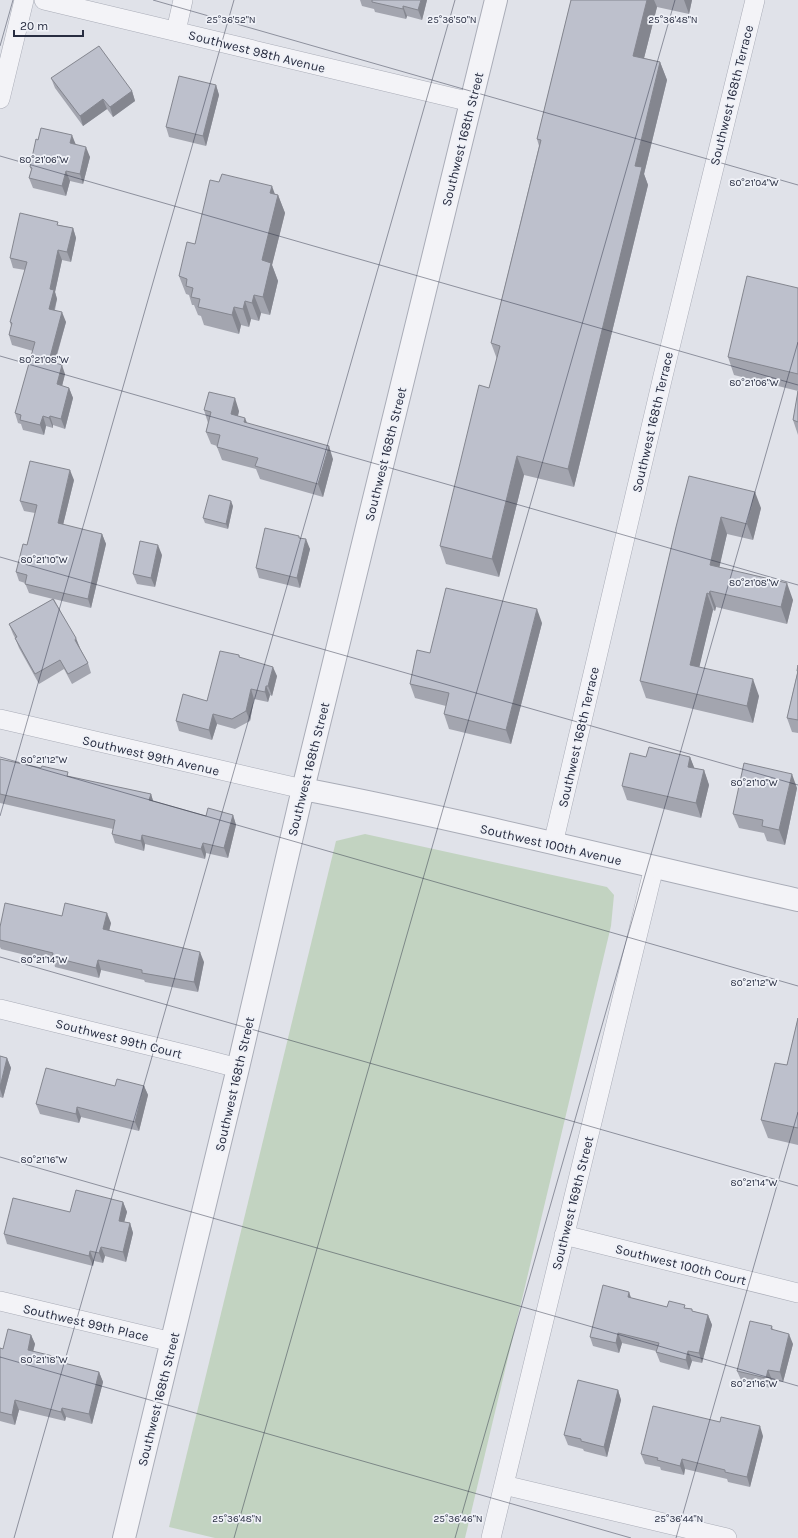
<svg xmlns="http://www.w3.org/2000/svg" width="798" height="1538" font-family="Karla,sans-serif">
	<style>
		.green { fill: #c2d3c1 }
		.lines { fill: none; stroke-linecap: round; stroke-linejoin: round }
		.minor-casing { stroke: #a9acb7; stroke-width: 20 }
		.tertiary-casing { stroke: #a9acb7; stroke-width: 24 }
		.minor { stroke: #f3f3f7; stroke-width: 19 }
		.tertiary { stroke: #f3f3f7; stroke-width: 22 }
		.wall { fill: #a3a5af }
		.shaded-wall { fill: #84868f }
		.building { fill: #bdc0cc; stroke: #84868f }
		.ticks { fill: none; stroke: #282d41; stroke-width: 1; stroke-opacity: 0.45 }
		.labels { text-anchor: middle; stroke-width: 3.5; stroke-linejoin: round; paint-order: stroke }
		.street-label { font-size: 13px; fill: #282d41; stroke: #eff1f7 }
		.ticks-label { font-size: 10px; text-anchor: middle; fill: #282d41; stroke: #eff1f7; stroke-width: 3.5; stroke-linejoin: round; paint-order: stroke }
	</style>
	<rect width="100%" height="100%" fill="#e0e2e9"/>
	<path class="green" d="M365 834 607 887 614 895 611 926 465 1538H215L169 1527 336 841Z"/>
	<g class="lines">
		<defs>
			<path id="minor" d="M44 0 471 102
				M176 31 183 0
				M0 99 24 0
				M0 719 303 789
				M553 844 663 376 755 0
				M0 1009 192 1056 238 1068
				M564 1235 798 1293
				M0 1301 172 1342
				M504 1485 727 1538
				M491 1538 654 867"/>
			<path id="tertiary" d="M303 789C469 821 633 863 798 900
				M124 1538 238 1068 303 789 496 0"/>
		</defs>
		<use href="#minor" class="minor-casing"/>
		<use href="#tertiary" class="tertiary-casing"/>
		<use href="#minor" class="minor"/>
		<use href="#tertiary" class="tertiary"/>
	</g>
	<path class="wall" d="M360 0H427L422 20 407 16 406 19 375 12 374 9 362 6Z
		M571 0H692L689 14 657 7 644 58 660 62 667 80 644 174 648 185 574 487 524 475 499 577 446 564 440 546 489 388 497 359 491 343 539 146 537 139Z
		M51 78 132 91 135 101 113 117 107 109 83 126 55 88Z
		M216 85 219 95 206 146 169 137 166 127Z
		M76 145 90 157 83 184 70 181 66 196 33 188 29 178 31 170 30 167Z
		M219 182 278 195 285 213 272 265 278 281 270 315 261 313 259 321 251 319 249 327 241 325 239 334 204 325 201 316 198 315 194 305H192L189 295 186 294 179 276 195 244Z
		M59 225 73 228 76 238 71 262 62 260 55 292 57 299 55 310 66 322 55 363 65 374 62 386 69 388 73 398 65 429 53 425V428L46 426 44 435 23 430 21 424 18 423 15 413 33 351 12 345 9 335 11 326 10 322 25 270 13 268 10 258Z
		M798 288V391L734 375 728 357Z
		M798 391V435L793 420Z
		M204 410 239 411 238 416 247 423 333 459 323 497 260 479 256 469 222 460 217 447V446L211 444 206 432 208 423Z
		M74 480 63 525 102 534 106 544 91 608 54 599 88 663 91 673 72 684 64 669 39 684 19 648 15 638 13 634 9 624 53 599 29 593 25 583 19 581 16 572 27 545 35 513 24 511 20 501Z
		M233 506 228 529 205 523 203 518Z
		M761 508 753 540 727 534 719 567 793 600 787 624 716 607 715 611 713 610 699 667 759 696 753 723 646 698 640 681 676 527Z
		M300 538 310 549 300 588 259 578 256 568Z
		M162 555 155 587 137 584 133 574Z
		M542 623 511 744 449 729 444 714 446 706 415 698 410 684 430 653Z
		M239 655 240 658 277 676 272 696 270 695 268 702 254 699 250 721 235 729 217 724 212 740 179 731 176 721 207 701Z
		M798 665V733L792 732 787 718 797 674V671Z
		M646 757H690L694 768 704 770 709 785 701 818 627 800 622 786Z
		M0 759 70 777 151 794 153 801 206 816 233 815 236 825 228 858 206 853 205 859 145 844 144 851 115 843 112 834 113 829 0 803Z
		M797 788 785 845 767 841 764 833 739 828 733 814Z
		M62 916 111 923 109 931 204 962 198 992 145 982 144 980 101 970 99 978 55 967 54 962 1 949 0 947V927Z
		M798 1018V1145L768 1138 761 1120 787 1065Z
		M0 1056 7 1058 11 1068 3 1098 0 1097Z
		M115 1086H144L148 1095 139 1131 81 1117 79 1123 40 1114 36 1104Z
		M123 1202 127 1212 124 1222 130 1223 133 1233 126 1262 105 1256 103 1263 94 1261 93 1266 7 1244 4 1234 70 1212Z
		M629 1292 631 1298 667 1307 686 1308 692 1309V1311L708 1315 712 1325 702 1363 692 1361 689 1370 660 1362 656 1352V1351L622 1343 619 1353 593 1346 590 1337Z
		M772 1326 773 1330 793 1344 783 1382 772 1380 770 1388 741 1380 737 1371Z
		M31 1335 35 1344 33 1351 67 1364 99 1372 103 1382 92 1424 66 1417 65 1421 19 1410 15 1425 0 1421V1348L3 1349Z
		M618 1390 621 1400 607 1457 584 1451 583 1449 568 1445 564 1435Z
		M763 1436 750 1487 728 1482 727 1479 685 1469 684 1475 661 1470 660 1467 645 1464 641 1454Z"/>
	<path class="shaded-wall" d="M421 0H427L422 20 418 10Z
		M647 0H654L657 7 640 74 633 56Z
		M684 0H692L689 14Z
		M403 6 407 16 406 19 403 9Z
		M660 62 667 80 644 174 648 185 574 487 568 469 635 166Z
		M216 85 219 95 206 146 203 136Z
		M132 91 135 101 113 117 110 107Z
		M103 99 107 109 83 126 80 116Z
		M72 135 76 145 70 143Z
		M86 147 90 157 83 184 80 174Z
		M66 171 70 181 66 196 62 186Z
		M272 186 277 200 278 195 285 213 272 265 278 281 270 315 263 297 262 260 270 193Z
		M73 228 76 238 71 262 67 252Z
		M58 250 62 260 55 292 57 299 52 318 49 309 50 289Z
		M254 295 261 313 259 321 252 303Z
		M245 301 251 319 249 327 243 309Z
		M234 307 241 325 239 334 232 315Z
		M62 312 66 322 52 371 49 361Z
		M62 365 65 374 60 394 57 384Z
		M69 388 73 398 65 429 61 419Z
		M235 398 239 411 235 427 231 414Z
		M43 416 46 426 44 435 40 425Z
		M50 416 53 425V428L49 418Z
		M245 418 250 430 244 422Z
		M329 446 333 459 323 497 318 484Z
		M517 456 524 475 499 577 492 559Z
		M70 470 74 480 61 533 58 523Z
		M755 492 761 508 753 540 747 524Z
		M231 501 233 506 228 529 226 524Z
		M721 517 727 534 716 582 710 565Z
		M102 534 106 544 91 608 88 599Z
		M306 539 310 549 300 588 297 578Z
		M158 545 162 555 155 587 151 578Z
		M787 583 793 600 787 624 781 607Z
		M710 591 716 607 715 611 709 594Z
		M707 593 713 610 696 681 690 665Z
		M537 609 542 623 511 744 506 730Z
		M76 638 80 648 78 649 75 640Z
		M273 667 277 676 272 696 268 686Z
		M753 679 759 696 753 723 747 706Z
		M266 686 270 695 268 702 265 692Z
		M251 689 254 699 250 721 246 711Z
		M213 714 217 724 212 740 209 730Z
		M690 757 696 772 688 767Z
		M704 770 709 785 701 818 696 803Z
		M792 774 797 788 785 845 779 830Z
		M151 794 154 804 149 800Z
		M233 815 236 825 228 858 224 848Z
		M142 835 145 844 144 851 141 841Z
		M203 843 206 853 205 859 201 849Z
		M107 913 111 923 107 939 103 929Z
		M200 952 204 962 198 992 194 982Z
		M98 960 101 970 99 978 96 968Z
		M7 1058 11 1068 3 1098 0 1089V1087Z
		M144 1086 148 1095 139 1131 135 1122Z
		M77 1107 81 1117 79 1123 76 1114Z
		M123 1202 127 1212 122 1230 119 1221Z
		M130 1223 133 1233 126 1262 123 1252Z
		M101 1247 105 1256 103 1263 99 1253Z
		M90 1251 94 1261 93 1266 89 1256Z
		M629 1292 632 1301 628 1297Z
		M708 1315 712 1325 702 1363 699 1353Z
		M618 1333 622 1343 619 1353 616 1343Z
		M789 1334 793 1344 783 1382 780 1372Z
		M31 1335 35 1344 31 1360 28 1350Z
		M688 1351 692 1361 689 1370 686 1360Z
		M65 1359 69 1369 64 1363Z
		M768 1370 772 1380 770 1388 766 1378Z
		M99 1372 103 1382 92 1424 89 1414Z
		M618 1390 621 1400 607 1457 604 1447Z
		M15 1400 19 1410 15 1425 12 1415Z
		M62 1408 66 1417 65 1421 61 1412Z
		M760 1426 763 1436 750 1487 747 1477Z
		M682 1459 685 1469 684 1475 680 1466Z"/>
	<path class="building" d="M372 0H421L418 10 403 6V9L372 2Z
		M571 0H647L633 56 660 62 635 166 642 167 568 469 517 456 492 559 440 546 479 385 489 388 500 346 491 343 541 140 537 139Z
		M99 46 132 91 110 107 103 99 80 116 51 78Z
		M179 76 216 85 203 136 166 127Z
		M41 128 72 135 70 143 86 147 80 174 66 171 62 186 29 178 32 168 30 167 36 139 38 140Z
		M222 174 272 186 270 193 278 195 262 260 271 263 263 297 254 295 252 303 245 301 243 309 234 307 232 315 198 307 200 299 191 297 193 288 186 286 187 279 179 276 187 242 195 244 210 180 219 182Z
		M20 213 58 222 57 225 73 228 67 252 58 250 50 289 54 290 49 309 62 312 49 361 62 365 57 384 69 388 61 419 50 416 49 418 43 416 40 425 20 420 21 415 15 413 35 342 9 335 12 323 10 322 27 262 10 258Z
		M747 276 798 288V374L728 357Z
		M798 391V422L793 420Z
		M209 392 235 398 231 414 245 418 244 422 329 446 318 484 255 466 258 458 217 447 220 435 206 432 211 412 204 410Z
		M30 461 70 470 58 523 102 534 88 599 25 584 27 575 16 572 23 544 27 545 37 505 20 501Z
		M689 476 755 492 747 524 721 517 710 565 787 583 781 607 710 591 709 594 707 593 690 665 753 679 747 706 640 681 676 527Z
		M209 495 231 501 226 524 203 518Z
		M265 528 299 536V538L306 539 297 578 256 568Z
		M140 541 158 545 151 578 133 574Z
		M446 588 537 609 506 730 444 714 449 693 410 684 417 650 430 653Z
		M53 599 76 638 75 640 88 663 68 674 60 660 35 674 15 638 17 637 9 624Z
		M220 651 239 655V657L273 667 268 686H266L265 692 251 689 246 711 232 719 213 714 209 730 176 721 183 694 207 701Z
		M798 665V720L787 718 798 671H797Z
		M649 747 690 757 688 767 704 770 696 803 622 786 630 753 646 757Z
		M0 759 41 768 42 766 68 772 67 776 151 794 149 800 206 816 208 808 233 815 224 848 203 843 201 849 142 835 141 841 112 834 115 820 0 794Z
		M744 763 792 774 779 830 762 826 763 820 733 814Z
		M5 903 62 916 65 903 107 913 103 929 200 952 194 982 142 973V970L98 960 96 968 52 957 53 953 0 940V927Z
		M798 1018V1128L761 1120 775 1063 787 1065Z
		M0 1056 7 1058 0 1087Z
		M46 1068 115 1086 117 1079 144 1086 135 1122 77 1107 76 1114 36 1104Z
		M76 1190 123 1202 119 1221 130 1223 123 1252 101 1247 99 1253 90 1251 89 1256 4 1234 13 1198 70 1212Z
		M603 1285 629 1292 628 1297 667 1307 669 1301 685 1305 684 1308 692 1309V1311L708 1315 699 1353 688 1351 686 1360 656 1352 659 1343 618 1333 616 1343 590 1337Z
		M750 1321 772 1326 771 1329 789 1334 780 1372 768 1370 766 1378 737 1371Z
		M8 1329 31 1335 28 1350 65 1359 64 1363 99 1372 89 1414 62 1408 61 1412 15 1400 12 1415 0 1412V1348L3 1349Z
		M578 1380 618 1390 604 1447 581 1441V1439L564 1435Z
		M653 1406 720 1422 721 1417 760 1426 747 1477 725 1472V1470L682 1459 680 1466 657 1460 658 1458 641 1454Z"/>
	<path class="ticks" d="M153 0 798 185M0 46 13 0M0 156 798 385M0 356 798 585M0 557 798 785M0 757 798 986M0 816 234 0M0 957 798 1186M0 1157 798 1386M0 1357 631 1538M14 1538 455 0M234 1538 675 0M455 1538 798 342M676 1538 798 1112"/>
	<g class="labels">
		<g class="street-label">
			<text transform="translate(257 51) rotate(14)" y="5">Southwest 98th Avenue</text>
			<text transform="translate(731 95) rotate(-76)" y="5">Southwest 168th Terrace</text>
			<text transform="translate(462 139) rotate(-76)" y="5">Southwest 168th Street</text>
			<text transform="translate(652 422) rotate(-77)" y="5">Southwest 168th Terrace</text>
			<text transform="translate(385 454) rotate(-76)" y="5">Southwest 168th Street</text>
			<text transform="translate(578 737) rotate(-77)" y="5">Southwest 168th Terrace</text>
			<text transform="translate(151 755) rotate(13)" y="5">Southwest 99th Avenue</text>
			<text transform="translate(308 769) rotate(-76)" y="5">Southwest 168th Street</text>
			<text transform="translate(551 844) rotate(13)" y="5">Southwest 100th Avenue</text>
			<text transform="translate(119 1038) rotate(14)" y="5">Southwest 99th Court</text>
			<text transform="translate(234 1084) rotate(-77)" y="5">Southwest 168th Street</text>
			<text transform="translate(572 1203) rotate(-76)" y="5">Southwest 169th Street</text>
			<text transform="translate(681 1264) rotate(14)" y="5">Southwest 100th Court</text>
			<text transform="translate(86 1322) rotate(13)" y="5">Southwest 99th Place</text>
			<text transform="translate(158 1399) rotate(-76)" y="5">Southwest 168th Street</text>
		</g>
	</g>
	<g class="ticks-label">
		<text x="231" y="23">25°36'52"N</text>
		<text x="452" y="23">25°36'50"N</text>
		<text x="673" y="23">25°36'48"N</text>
		<text x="44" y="163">80°21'06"W</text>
		<text x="754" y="186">80°21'04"W</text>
		<text x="44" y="363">80°21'08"W</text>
		<text x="754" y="386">80°21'06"W</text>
		<text x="44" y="563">80°21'10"W</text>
		<text x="754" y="586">80°21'08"W</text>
		<text x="44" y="763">80°21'12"W</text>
		<text x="754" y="786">80°21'10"W</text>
		<text x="44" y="963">80°21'14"W</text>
		<text x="754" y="986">80°21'12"W</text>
		<text x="44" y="1163">80°21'16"W</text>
		<text x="754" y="1186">80°21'14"W</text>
		<text x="44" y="1363">80°21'18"W</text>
		<text x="754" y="1387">80°21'16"W</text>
		<text x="237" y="1522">25°36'48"N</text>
		<text x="458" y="1522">25°36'46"N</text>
		<text x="679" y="1522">25°36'44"N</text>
	</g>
	<path d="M14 30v6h69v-6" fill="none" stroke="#282d41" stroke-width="2"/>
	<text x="20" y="30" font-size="12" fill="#282d41" stroke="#eff1f7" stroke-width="3" paint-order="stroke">20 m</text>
</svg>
